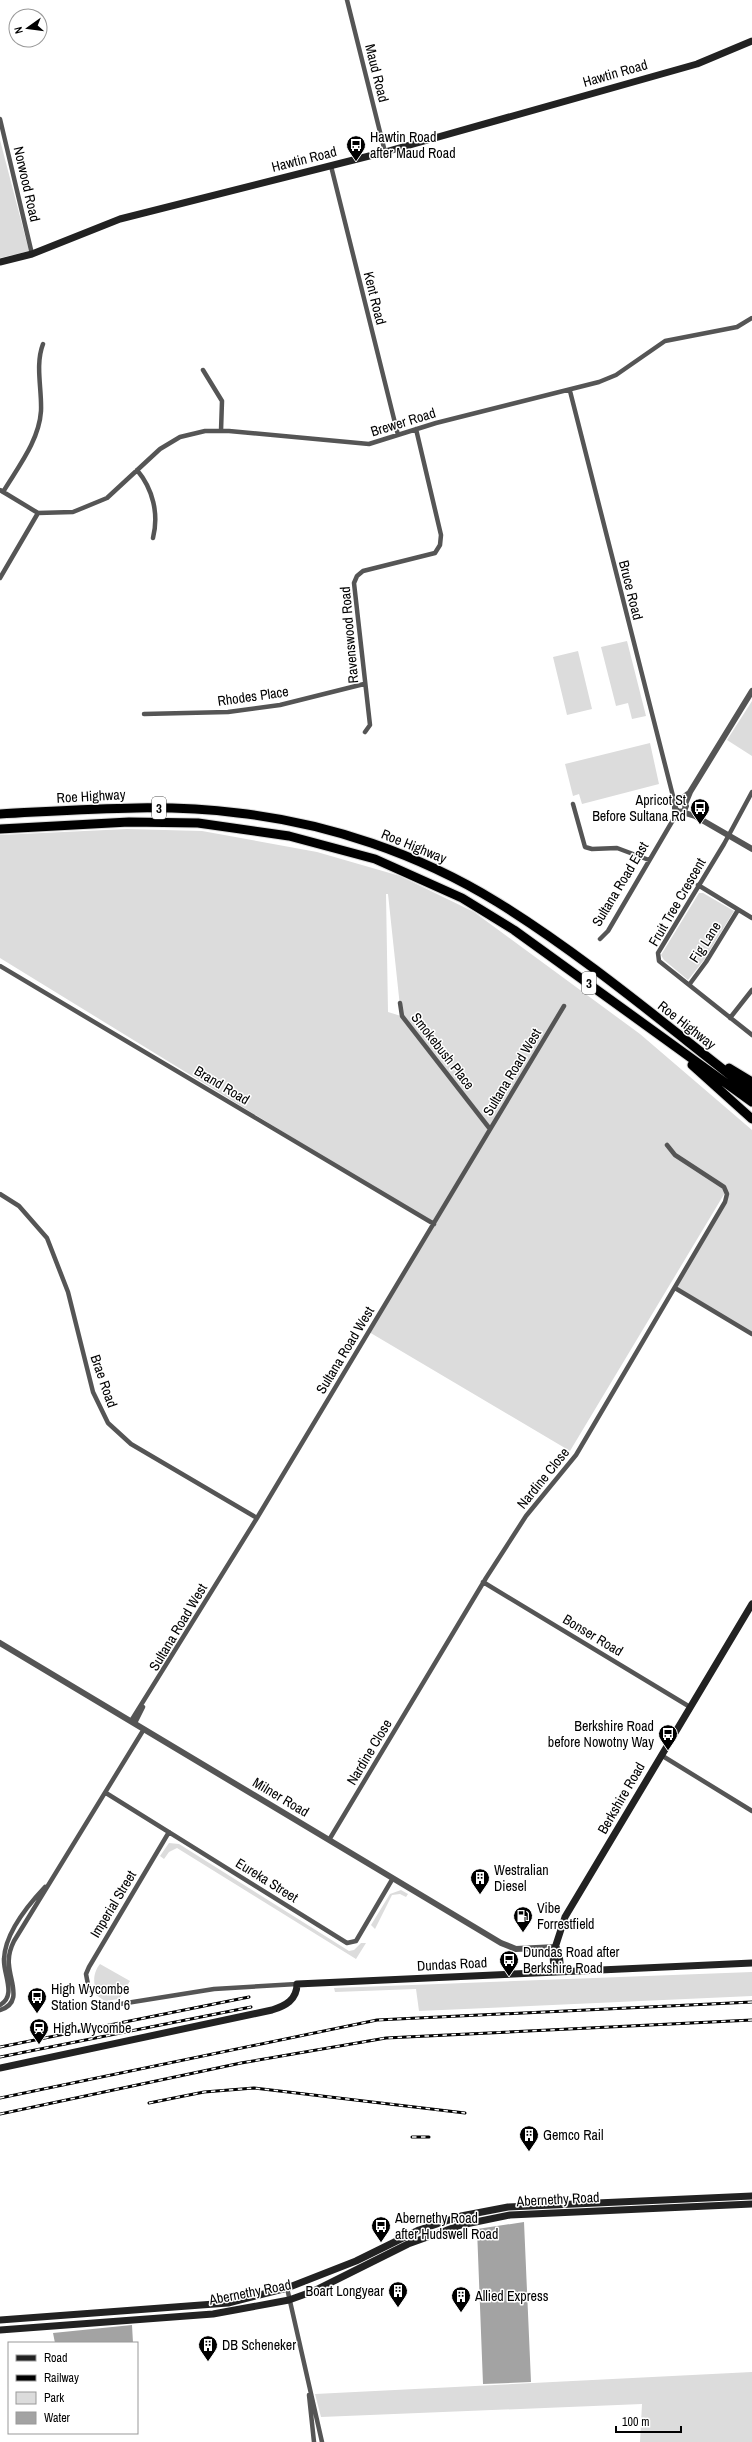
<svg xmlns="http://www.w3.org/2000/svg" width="752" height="2442" font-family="'Archivo Narrow',sans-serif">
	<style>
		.green { fill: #dcdcdc; fill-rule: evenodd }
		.water { fill: #a3a3a3 }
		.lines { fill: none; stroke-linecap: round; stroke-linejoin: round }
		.motorway-casing { stroke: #dbdbdb; stroke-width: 11 }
		.minor { stroke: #555; stroke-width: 4.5 }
		.tertiary { stroke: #555; stroke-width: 6 }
		.secondary { stroke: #222; stroke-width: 7 }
		.motorway { stroke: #000; stroke-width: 9 }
		.rail-casing { stroke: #000; stroke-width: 3 }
		.rail { stroke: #fff; stroke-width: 1.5; stroke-dasharray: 4.5; stroke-linecap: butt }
		.labels { text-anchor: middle; stroke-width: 3; stroke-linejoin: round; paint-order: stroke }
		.shield { fill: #fff; stroke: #4c4c4c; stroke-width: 1 }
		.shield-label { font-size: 13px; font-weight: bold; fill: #000 }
		.street-label { font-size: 14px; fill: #000; stroke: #fff }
		.poi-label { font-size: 14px; fill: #000; stroke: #fff; text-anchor: start }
	</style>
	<rect width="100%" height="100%" fill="#fff"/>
	<path class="green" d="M0 140 29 251 0 258Z
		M627 641 646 716 632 719 628 703 616 706 601 647Z
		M578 651 592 709 567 715 553 657Z
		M752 701V756L727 740Z
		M650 743 659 784 582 804 579 794 573 796 565 764Z
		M127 829 202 831 317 852 400 876 474 912 640 1034 752 1130V1334L675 1288 722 1208 726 1191 570 1451 369 1332 433 1224 0 958V835ZM386 894H388L401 1016 388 1012Z
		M699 893H703L734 911 704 960 688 980 664 960 661 955Z
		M169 1843 179 1844 349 1951 354 1950 361 1943H366L356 1959 177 1848 169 1852 164 1859 160 1856Z
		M401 1890 408 1894 406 1897 400 1894 392 1895 375 1929 371 1925 390 1894Z
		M100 1964 130 1981 119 1999 105 2001 96 1995C94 1983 92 1974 100 1964Z
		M752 1972V1996L419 2011 416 1989 335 1992 334 1988Z
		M752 2372V2442H640L642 2404 321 2417 315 2394Z"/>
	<path class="water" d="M524 2222 531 2382 483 2384 477 2229Z
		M132 2325 133 2343H55L53 2333Z"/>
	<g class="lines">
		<defs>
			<path id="motorway" d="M0 814C79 810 159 803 238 813 328 823 419 854 497 902 586 957 669 1028 752 1092
				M0 829 129 822 198 823 289 836 375 859 462 898 514 930 752 1102
				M692 1065 752 1119
				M729 1068 752 1082"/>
		</defs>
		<use href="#motorway" class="motorway-casing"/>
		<path class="minor" d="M347 0 385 152
			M0 119 32 254
			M331 166 398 435
			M203 370 222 401 221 431
			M570 391 675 804
			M137 470C153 489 159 514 153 538
			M0 490 38 513 73 512 107 498 160 449 180 437 205 431H229L369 444 436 423 599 382 616 375 665 341 737 327 752 318
			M3 492C18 467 39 441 41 411 42 389 35 365 43 344
			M0 578 38 513
			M144 714 228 712 280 705 364 684
			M365 732 370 725 354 583 357 576 363 571 435 553 440 545 441 535 416 429
			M752 792 724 844 658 953 659 961 752 1035
			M573 804 585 847 592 849 617 848 649 860
			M698 885 752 918
			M600 939 608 931 673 820 681 812
			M0 966 434 1224
			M689 985 706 962 738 910
			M400 1003 402 1016 490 1129
			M730 1018 752 990
			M0 1194 19 1206 47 1238 68 1292 93 1392 108 1423 131 1444 257 1518
			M675 1288 752 1334
			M483 1582 690 1707
			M131 1721 257 1518 564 1006
			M135 1723 143 1707
			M661 1755 752 1811
			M106 1793 347 1943 356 1941 393 1878
			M329 1840 486 1578 526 1516 576 1455 725 1202 727 1194 724 1187 675 1155 667 1145
			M83 1991 89 1990 86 1974 89 1967 169 1832
			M0 2005C17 1996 3 1974 4 1959 5 1933 28 1905 45 1887
			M114 2005 214 1989 297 1984
			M0 2010C23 2003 10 1982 9 1965 8 1957 10 1949 14 1941L144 1729
			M287 2288 322 2442
			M309 2395 314 2442"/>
		<path class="tertiary" d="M681 801 686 806 684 811 679 812 675 809V804L688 794
			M685 804 690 792 752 691
			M682 812 695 816 752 849
			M0 1643 501 1943 516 1949 556 1947"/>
		<path class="secondary" d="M0 262 32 254 120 219 385 152 697 64 752 41
			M556 1947 559 1954 561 1971
			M554 1972 553 1954 565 1917 752 1604
			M0 2068 272 2010C285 2006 297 2000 297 1984L752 1963
			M0 2320 228 2303 287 2288 356 2261 419 2230 461 2216 508 2207 752 2196
			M0 2330 213 2314 289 2300 314 2291 408 2244 461 2225 510 2215 752 2204"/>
		<use href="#motorway" class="motorway"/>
		<defs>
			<path id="rail" d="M0 2047 249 1997
				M0 2057 251 2007
				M0 2098 377 2020 752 2002
				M149 2103 204 2092 254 2088 465 2113
				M0 2114 241 2063 386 2038 752 2020
				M412 2137H429"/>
		</defs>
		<use href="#rail" class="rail-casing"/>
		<use href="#rail" class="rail"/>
	</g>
	<defs>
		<symbol id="bus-pin" viewBox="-11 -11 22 30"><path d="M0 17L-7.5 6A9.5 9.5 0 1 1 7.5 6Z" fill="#000" stroke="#fff"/><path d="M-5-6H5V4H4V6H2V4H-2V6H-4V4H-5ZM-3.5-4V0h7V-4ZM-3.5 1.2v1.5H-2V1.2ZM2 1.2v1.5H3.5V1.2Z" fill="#fff"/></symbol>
		<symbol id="building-pin" viewBox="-11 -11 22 30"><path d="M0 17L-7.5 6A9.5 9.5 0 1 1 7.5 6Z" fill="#000" stroke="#fff"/><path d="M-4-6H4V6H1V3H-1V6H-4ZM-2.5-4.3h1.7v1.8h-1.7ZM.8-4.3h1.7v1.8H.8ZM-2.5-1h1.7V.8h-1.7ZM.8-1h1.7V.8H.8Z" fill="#fff"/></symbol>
		<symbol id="fuel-pin" viewBox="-11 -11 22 30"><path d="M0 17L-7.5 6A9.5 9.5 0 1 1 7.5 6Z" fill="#000" stroke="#fff"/><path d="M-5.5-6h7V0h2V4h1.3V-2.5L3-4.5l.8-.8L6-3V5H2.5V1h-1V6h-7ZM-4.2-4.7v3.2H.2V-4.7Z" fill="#fff"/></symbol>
		<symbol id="station-pin" viewBox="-11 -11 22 30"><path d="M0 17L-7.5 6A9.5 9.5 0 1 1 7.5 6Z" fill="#000" stroke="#fff"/><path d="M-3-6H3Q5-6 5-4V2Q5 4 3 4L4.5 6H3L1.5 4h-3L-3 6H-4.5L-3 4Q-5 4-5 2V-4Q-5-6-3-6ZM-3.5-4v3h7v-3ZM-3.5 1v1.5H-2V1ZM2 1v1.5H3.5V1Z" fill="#fff"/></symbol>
	</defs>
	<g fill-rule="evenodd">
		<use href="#bus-pin" x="345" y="134" width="22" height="30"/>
		<use href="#bus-pin" x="689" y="797" width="22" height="30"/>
		<use href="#bus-pin" x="657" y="1723" width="22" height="30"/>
		<use href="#building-pin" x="469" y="1867" width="22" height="30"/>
		<use href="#fuel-pin" x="512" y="1905" width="22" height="30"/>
		<use href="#bus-pin" x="498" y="1949" width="22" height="30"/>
		<use href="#bus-pin" x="26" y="1986" width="22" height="30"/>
		<use href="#station-pin" x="28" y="2017" width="22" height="30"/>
		<use href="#building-pin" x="518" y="2124" width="22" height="30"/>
		<use href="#bus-pin" x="370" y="2215" width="22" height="30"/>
		<use href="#building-pin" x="387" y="2280" width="22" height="30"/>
		<use href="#building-pin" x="450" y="2285" width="22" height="30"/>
		<use href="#building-pin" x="197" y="2334" width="22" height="30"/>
	</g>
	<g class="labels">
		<g class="shield">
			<rect x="152" y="797" width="14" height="22" rx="3"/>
			<rect x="582" y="972" width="14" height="22" rx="3"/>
		</g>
		<g class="shield-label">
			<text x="159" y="813">3</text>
			<text x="589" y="988">3</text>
		</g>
		<g class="street-label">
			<text transform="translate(377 73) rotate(76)" y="5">Maud Road</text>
			<text transform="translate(615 73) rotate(-16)" y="5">Hawtin Road</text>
			<text transform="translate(304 159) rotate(-14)" y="5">Hawtin Road</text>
			<text transform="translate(27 184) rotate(77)" y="5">Norwood Road</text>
			<text transform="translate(375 298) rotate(76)" y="5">Kent Road</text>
			<text transform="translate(403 422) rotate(-17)" y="5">Brewer Road</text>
			<text transform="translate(631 590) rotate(76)" y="5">Bruce Road</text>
			<text transform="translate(349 635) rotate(-95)" y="5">Ravenswood Road</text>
			<text transform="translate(253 696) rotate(-8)" y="5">Rhodes Place</text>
			<text transform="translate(91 796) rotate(-3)" y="5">Roe Highway</text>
			<text transform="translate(414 846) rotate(22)" y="5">Roe Highway</text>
			<text transform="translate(620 884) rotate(-59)" y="5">Sultana Road East</text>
			<text transform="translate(677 902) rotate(-60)" y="5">Fruit Tree Crescent</text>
			<text transform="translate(705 942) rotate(-57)" y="5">Fig Lane</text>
			<text transform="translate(687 1025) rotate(38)" y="5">Roe Highway</text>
			<text transform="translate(443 1051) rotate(52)" y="5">Smokebush Place</text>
			<text transform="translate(512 1072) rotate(-59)" y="5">Sultana Road West</text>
			<text transform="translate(222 1085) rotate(31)" y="5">Brand Road</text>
			<text transform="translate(345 1350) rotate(-59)" y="5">Sultana Road West</text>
			<text transform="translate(104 1381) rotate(71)" y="5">Brae Road</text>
			<text transform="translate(543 1478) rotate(-51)" y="5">Nardine Close</text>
			<text transform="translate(178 1627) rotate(-59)" y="5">Sultana Road West</text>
			<text transform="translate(593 1635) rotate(31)" y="5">Bonser Road</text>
			<text transform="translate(369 1752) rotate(-59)" y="5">Nardine Close</text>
			<text transform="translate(281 1797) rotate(31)" y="5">Milner Road</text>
			<text transform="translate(621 1798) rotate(-60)" y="5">Berkshire Road</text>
			<text transform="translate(267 1880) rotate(32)" y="5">Eureka Street</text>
			<text transform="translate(113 1904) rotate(-59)" y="5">Imperial Street</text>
			<text transform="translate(452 1964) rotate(-3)" y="5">Dundas Road</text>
			<text transform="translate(558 2199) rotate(-3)" y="5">Abernethy Road</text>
			<text transform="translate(250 2292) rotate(-11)" y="5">Abernethy Road</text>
		</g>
		<g class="poi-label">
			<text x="370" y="142">Hawtin Road<tspan x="370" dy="16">after Maud Road</tspan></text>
			<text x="686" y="805" text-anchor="end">Apricot St<tspan x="686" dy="16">Before Sultana Rd</tspan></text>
			<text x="654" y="1731" text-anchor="end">Berkshire Road<tspan x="654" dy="16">before Nowotny Way</tspan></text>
			<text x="494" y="1875">Westralian<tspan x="494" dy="16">Diesel</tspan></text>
			<text x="537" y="1913">Vibe<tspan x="537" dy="16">Forrestfield</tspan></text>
			<text x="523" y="1957">Dundas Road after<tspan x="523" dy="16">Berkshire Road</tspan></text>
			<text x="51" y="1994">High Wycombe<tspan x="51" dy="16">Station Stand 6</tspan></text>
			<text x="53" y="2033">High Wycombe</text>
			<text x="543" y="2140">Gemco Rail</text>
			<text x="395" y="2223">Abernethy Road<tspan x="395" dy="16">after Hudswell Road</tspan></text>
			<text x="384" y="2296" text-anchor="end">Boart Longyear</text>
			<text x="475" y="2301">Allied Express</text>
			<text x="222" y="2350">DB Scheneker</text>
		</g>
	</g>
	<rect x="8" y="2342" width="130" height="92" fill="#ffffff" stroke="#999999"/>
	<rect x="16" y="2355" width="20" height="6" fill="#222222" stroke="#999999"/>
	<text x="44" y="2362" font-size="12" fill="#000000">Road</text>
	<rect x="16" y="2375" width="20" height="6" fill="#000000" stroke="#999999"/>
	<text x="44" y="2382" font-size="12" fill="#000000">Railway</text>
	<rect x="16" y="2392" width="20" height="12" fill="#dcdcdc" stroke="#999999"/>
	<text x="44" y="2402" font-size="12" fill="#000000">Park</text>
	<rect x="16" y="2412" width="20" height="12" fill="#a3a3a3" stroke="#999999"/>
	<text x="44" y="2422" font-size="12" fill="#000000">Water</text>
	<g transform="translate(28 28) rotate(256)"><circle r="19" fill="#ffffff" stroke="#999999"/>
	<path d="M0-3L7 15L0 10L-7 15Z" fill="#000000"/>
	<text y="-6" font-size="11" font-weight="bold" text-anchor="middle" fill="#000000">N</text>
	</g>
	<path d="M616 2426v6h65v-6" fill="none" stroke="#000000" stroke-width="2"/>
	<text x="622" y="2426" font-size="12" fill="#000000" stroke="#ffffff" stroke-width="3" paint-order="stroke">100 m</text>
</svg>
